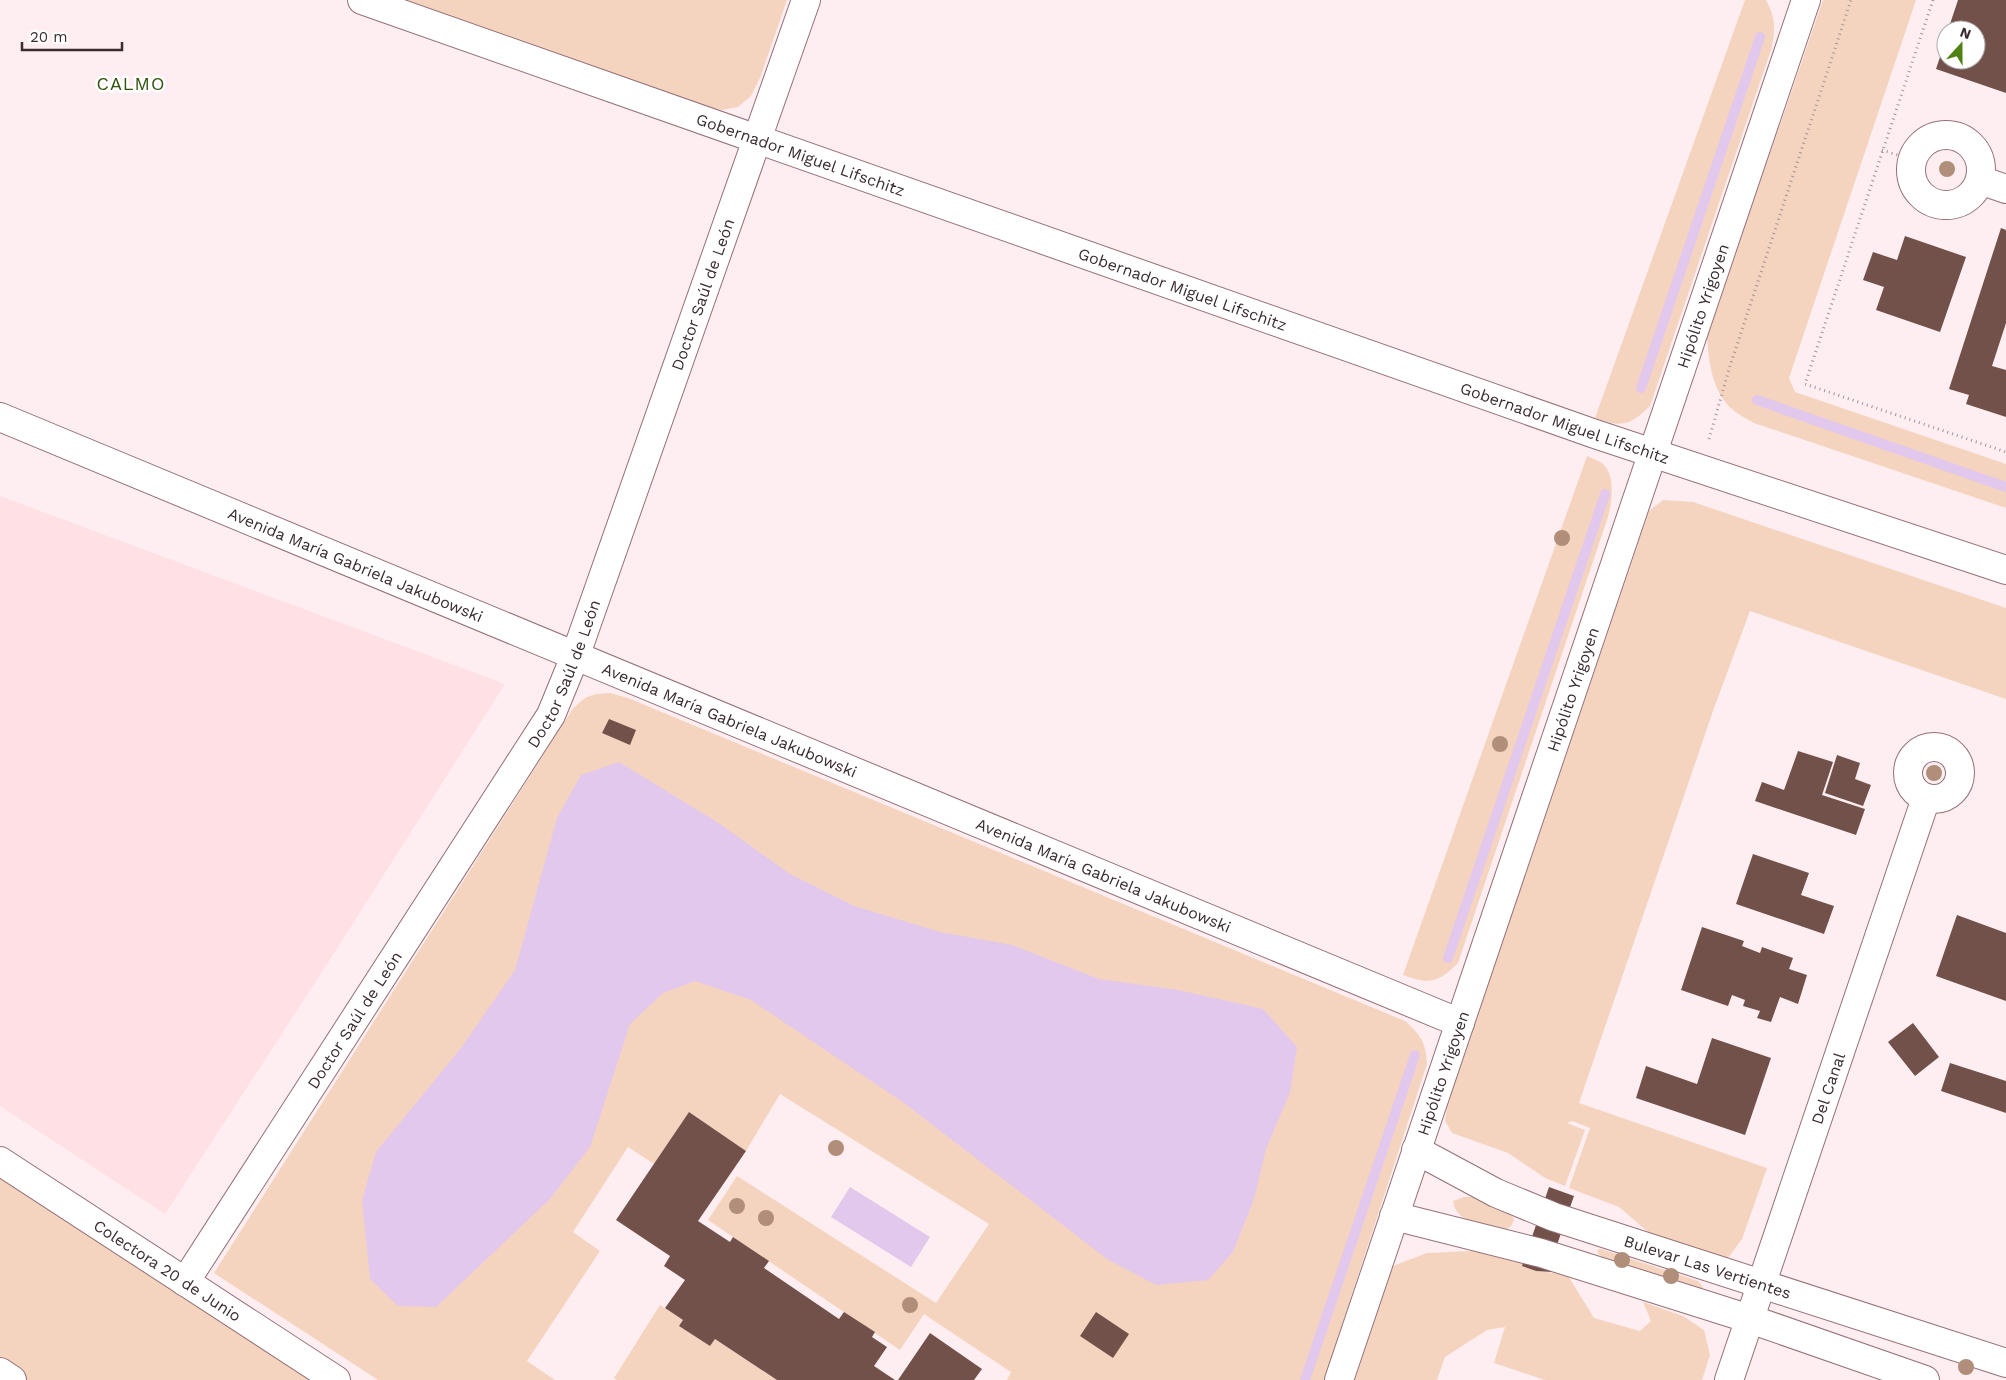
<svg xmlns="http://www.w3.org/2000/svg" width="2006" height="1380" font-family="'Work Sans',sans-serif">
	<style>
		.built { fill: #fee0e5 }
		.green { fill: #f4d4bf }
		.water { fill: #e1c8ec }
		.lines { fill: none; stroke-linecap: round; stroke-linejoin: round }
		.stream { stroke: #e1c8ec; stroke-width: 10 }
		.building { fill: #72514a }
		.minor-casing { stroke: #947077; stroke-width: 30 }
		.major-casing { stroke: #947077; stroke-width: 30 }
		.highway-casing { stroke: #947077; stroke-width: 30 }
		.path { stroke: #a39396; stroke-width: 3; stroke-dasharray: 1 4; stroke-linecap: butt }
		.minor { stroke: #fff; stroke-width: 28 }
		.major { stroke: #fff; stroke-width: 28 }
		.highway { stroke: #fff; stroke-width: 28 }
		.tree { fill: #b08e79 }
		.labels { text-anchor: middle; stroke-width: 5; stroke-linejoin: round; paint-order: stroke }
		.street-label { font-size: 16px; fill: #3a2b2e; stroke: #fff }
		.neighbourhood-label { font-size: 18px; letter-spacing: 1px; fill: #31510e; stroke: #fff }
	</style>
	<rect width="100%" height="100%" fill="#ffeef1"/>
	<path class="built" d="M0 496 505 684 329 961 165 1214 0 1106Z"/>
	<path class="green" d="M403 0H787L760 78 751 96 738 107 722 110 705 106Z
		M1745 0H1766C1776 19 1776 30 1771 50L1650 406C1630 426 1621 428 1595 418Z
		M1823 0H1916L1789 378 1795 392 2006 464V508L1754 423C1747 419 1739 415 1733 410 1712 392 1709 363 1707 337Z
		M1587 456C1591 458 1598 460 1602 463 1616 474 1612 502 1608 517L1458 963C1438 983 1429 985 1403 975Z
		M1663 500 1693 502 2006 608V699L1750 611 1714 708 1579 1103 1767 1168 1742 1239 1725 1262 1675 1248 1647 1231 1619 1207 1569 1188 1590 1128 1572 1121 1567 1123 1585 1130 1565 1186 1545 1178 1508 1153 1452 1133 1445 1121 1447 1106 1649 511Z
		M610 693 628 698 1405 1021C1421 1035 1426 1043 1427 1064L1324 1380H1007L1011 1372 924 1314 900 1350 708 1220 737 1176 936 1303 989 1224 780 1094 746 1151 689 1112 654 1164 628 1147 573 1232 600 1251 527 1361 555 1380H378L214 1273 572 710C585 696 590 694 610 693Z
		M0 1161 336 1380H0Z
		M1464 1197H1473L1509 1211 1514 1219 1512 1225 1505 1231C1488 1227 1455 1223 1453 1201Z
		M1601 1249 1698 1281 1703 1287 1699 1291 1610 1261 1598 1254 1597 1250Z
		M1471 1251 1526 1255 1522 1266 1536 1271 1567 1274 1594 1318 1640 1331 1651 1321 1643 1302 1683 1316 1704 1330 1710 1355 1702 1380H1545L1494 1363 1505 1327 1487 1330 1445 1357 1437 1380H1355L1393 1266 1427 1253Z
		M660 1305 683 1320 680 1326 710 1346 715 1339 777 1380H617L614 1378Z"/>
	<path class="water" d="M619 762 717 822 790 874 854 906 940 932 1012 945 1099 979 1178 990 1263 1009 1297 1047 1290 1092 1266 1149 1254 1199 1233 1252 1208 1280 1156 1285 1107 1259 904 1103 751 1000 695 981 663 993 630 1024 590 1147 550 1199 436 1307 398 1306 370 1279 362 1200 376 1152 461 1048 515 970 557 818 581 775Z
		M850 1187 930 1237 911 1267 831 1217Z"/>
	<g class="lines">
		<path class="stream" d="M1641 388 1760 37
			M1757 400 2006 487
			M1448 958 1605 494
			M1305 1380 1415 1055"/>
	</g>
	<path class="building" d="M1958 0H2006V93L1936 69 1946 39V60H1976V30H1948Z
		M2001 228 2006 230V323L1992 366 2006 370V417L1966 404 1969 395 1949 389Z
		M1905 236 1966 257 1940 332 1876 310 1884 287 1863 280 1873 252 1897 260Z
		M609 719 636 730 630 745 602 733Z
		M1798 751 1833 762 1822 795 1865 809 1856 835 1755 801 1762 782 1784 790Z
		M1837 755 1860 763 1855 779 1871 785 1863 806 1825 793Z
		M1753 854 1809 873 1801 895 1834 906 1824 934 1736 904Z
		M1957 915 2006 933V1001L1936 976Z
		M1702 927 1744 941 1742 946 1760 953 1762 947 1793 958 1789 969 1807 975 1798 1004 1780 997 1771 1022 1757 1018 1760 1011 1743 1006 1745 1000 1732 995 1728 1006 1681 990Z
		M1913 1023 1939 1057 1915 1076 1888 1042Z
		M1712 1038 1771 1058 1745 1135 1636 1098 1646 1066 1697 1084Z
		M1950 1063 2006 1081V1113L1941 1091Z
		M689 1112 746 1151 698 1221 730 1242 733 1237 769 1261 764 1268 839 1319 844 1312 875 1332 872 1337 887 1347 874 1366 895 1380H777L715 1339 710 1346 679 1326 683 1320 665 1308 685 1280 664 1266 670 1256 616 1220Z
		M1549 1187 1574 1196 1551 1262 1552 1272 1536 1271 1522 1266Z
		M1096 1312 1129 1334 1113 1358 1080 1336Z
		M930 1333 982 1369 974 1380H898Z"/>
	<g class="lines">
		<defs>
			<g id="minor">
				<path id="s1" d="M362 0 1595 434 2006 570"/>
				<circle cx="1946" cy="170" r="35"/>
				<path d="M1980 180 2006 189"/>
				<path id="s2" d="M0 417 1460 1023"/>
				<circle cx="1934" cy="773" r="26"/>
				<path id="s3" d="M1416 1150 1496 1193 1554 1217 2006 1363"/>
				<path d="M1394 1216 1541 1253 1750 1319 1925 1380"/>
				<path id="s4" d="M185 1282 551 715 576 654 806 0"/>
				<path id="s5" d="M1729 1380 1926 798"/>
			</g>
			<g id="major">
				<path id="s6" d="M0 1161 336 1380"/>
				<path id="s7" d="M1339 1380 1806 0"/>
			</g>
			<path id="highway" d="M0 1372 12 1380"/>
		</defs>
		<use href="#minor" class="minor-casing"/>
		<use href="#major" class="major-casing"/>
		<use href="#highway" class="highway-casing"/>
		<path class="path" d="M1933 0 1805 384 2006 452
			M1882 150 1913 160
			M1709 439 1730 366 1851 0"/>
		<use href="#minor" class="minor"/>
		<use href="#major" class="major"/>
		<use href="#highway" class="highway"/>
	</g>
	<g class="tree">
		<circle cx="1947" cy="169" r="8"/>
		<circle cx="1562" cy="538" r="8"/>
		<circle cx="1500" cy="744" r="8"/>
		<circle cx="1934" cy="773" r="8"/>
		<circle cx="836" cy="1148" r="8"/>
		<circle cx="737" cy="1206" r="8"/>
		<circle cx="766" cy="1218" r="8"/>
		<circle cx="1622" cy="1260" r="8"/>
		<circle cx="1671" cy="1276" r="8"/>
		<circle cx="910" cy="1305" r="8"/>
		<circle cx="1966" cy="1367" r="8"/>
	</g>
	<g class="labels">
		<g class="street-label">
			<text dy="6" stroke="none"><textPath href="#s1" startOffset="465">Gobernador Miguel Lifschitz</textPath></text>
			<text dy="6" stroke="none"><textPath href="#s1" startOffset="870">Gobernador Miguel Lifschitz</textPath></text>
			<text dy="6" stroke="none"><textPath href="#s4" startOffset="1122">Doctor Saúl de León</textPath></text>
			<text dy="6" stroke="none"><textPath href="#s7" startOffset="1134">Hipólito Yrigoyen</textPath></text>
			<text dy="6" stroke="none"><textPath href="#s1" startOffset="1275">Gobernador Miguel Lifschitz</textPath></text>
			<text dy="6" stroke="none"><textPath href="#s2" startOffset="385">Avenida María Gabriela Jakubowski</textPath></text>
			<text dy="6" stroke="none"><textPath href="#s4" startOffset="718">Doctor Saúl de León</textPath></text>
			<text dy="6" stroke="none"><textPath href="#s7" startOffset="729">Hipólito Yrigoyen</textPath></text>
			<text dy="6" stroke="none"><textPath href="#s2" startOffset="790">Avenida María Gabriela Jakubowski</textPath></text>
			<text dy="6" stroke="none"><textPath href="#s2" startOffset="1195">Avenida María Gabriela Jakubowski</textPath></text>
			<text dy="6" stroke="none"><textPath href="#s4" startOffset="312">Doctor Saúl de León</textPath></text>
			<text dy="6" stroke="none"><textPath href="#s7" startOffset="324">Hipólito Yrigoyen</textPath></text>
			<text dy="6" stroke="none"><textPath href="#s5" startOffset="308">Del Canal</textPath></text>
			<text dy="6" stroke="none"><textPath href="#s3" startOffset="315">Bulevar Las Vertientes</textPath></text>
			<text dy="6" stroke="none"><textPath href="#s6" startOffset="200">Colectora 20 de Junio</textPath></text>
		</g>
		<g class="neighbourhood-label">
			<text x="131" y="90">CALMO</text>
		</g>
	</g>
	<g transform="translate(1961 45) rotate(21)"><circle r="24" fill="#ffffff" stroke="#b0aaab"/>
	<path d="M0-4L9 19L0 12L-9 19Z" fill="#4f8113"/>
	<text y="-8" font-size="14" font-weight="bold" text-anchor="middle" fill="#3a2b2e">N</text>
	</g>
	<path d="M22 42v8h100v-8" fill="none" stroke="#3a2b2e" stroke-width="2.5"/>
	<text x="30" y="42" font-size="15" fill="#3a2b2e" stroke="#ffffff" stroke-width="4" paint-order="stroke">20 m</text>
</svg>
